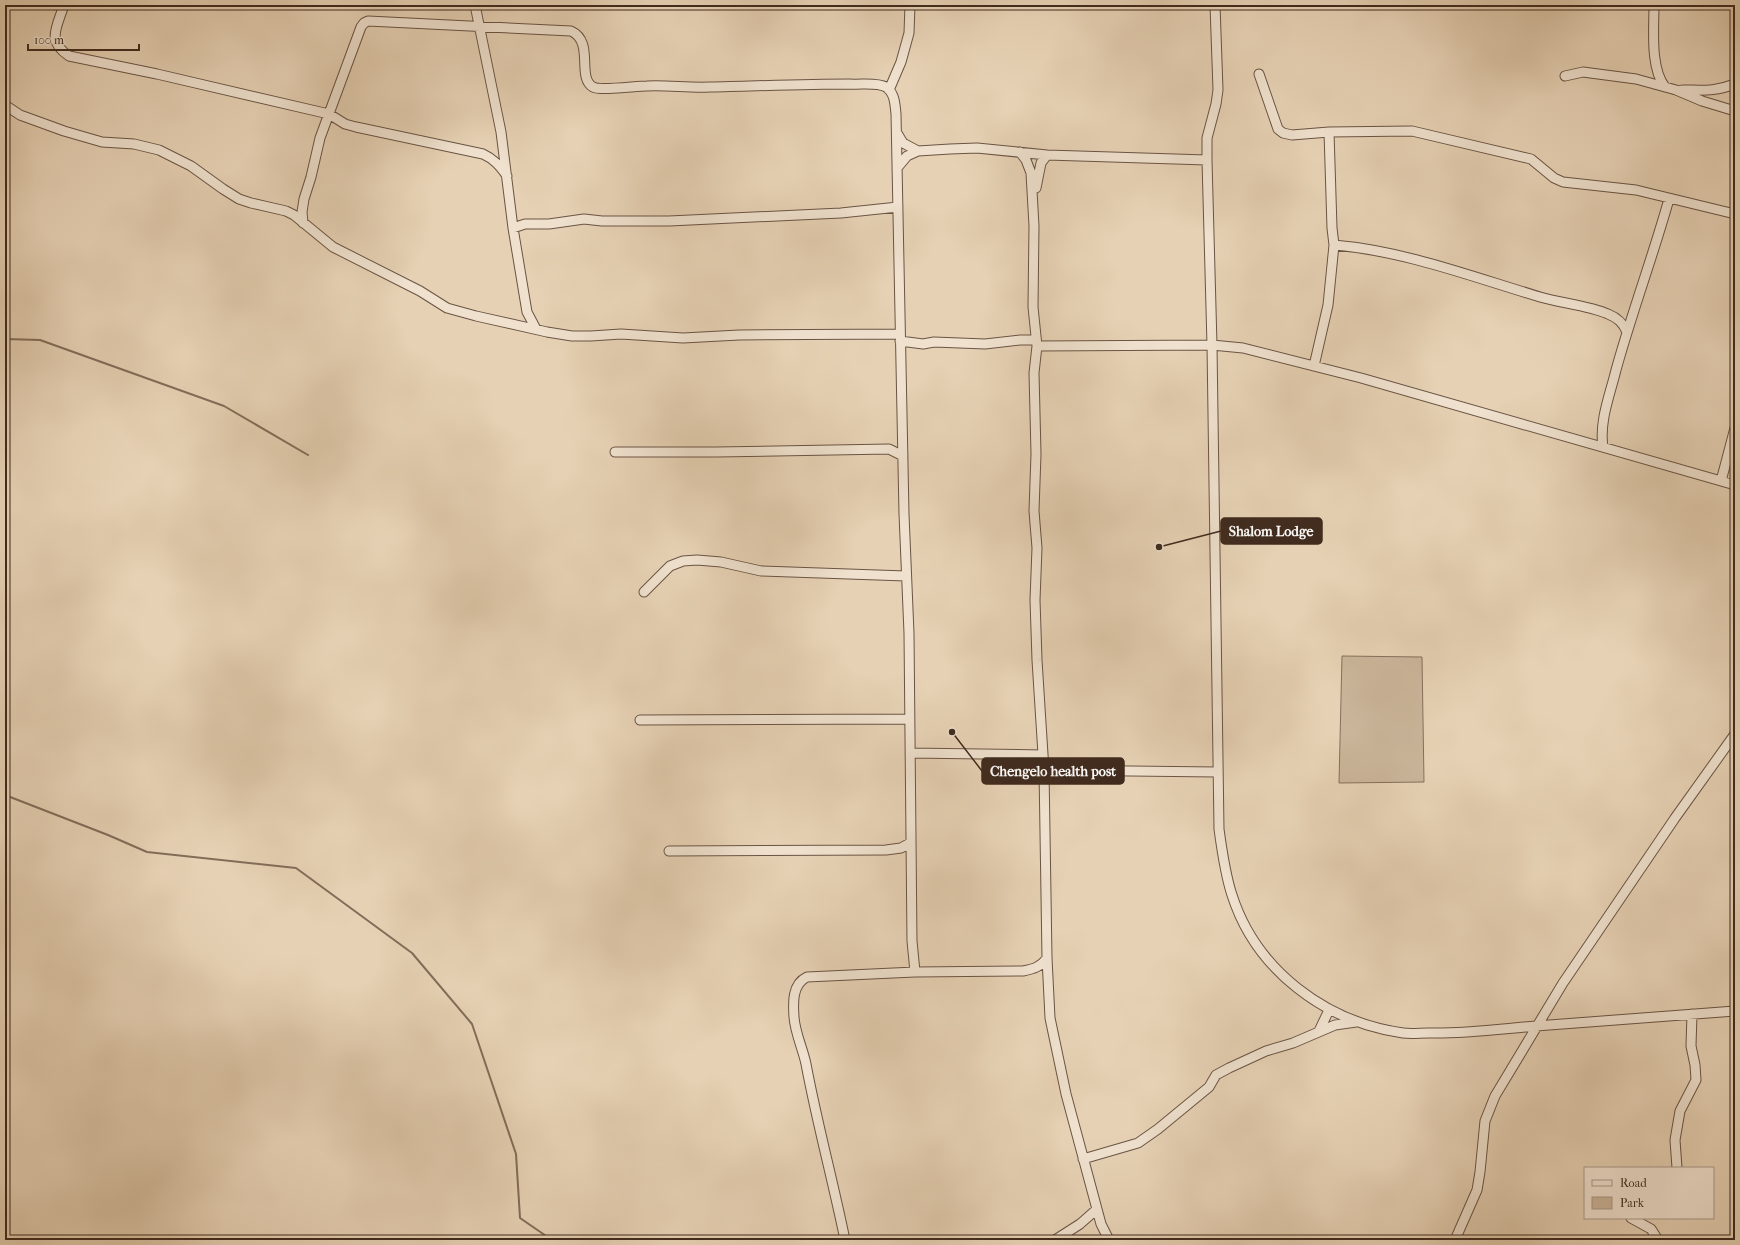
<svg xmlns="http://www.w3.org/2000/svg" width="1740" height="1245" font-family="'IM FELL French Canon',serif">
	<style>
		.green { fill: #cab59a; stroke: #85705c }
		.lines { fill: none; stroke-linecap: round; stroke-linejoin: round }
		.stream { stroke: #826d59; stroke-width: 2 }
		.minor-casing { stroke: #6a5444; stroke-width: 11 }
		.minor { stroke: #efe1ce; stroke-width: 9 }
		.leader { fill: none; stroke: #402b1e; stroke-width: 1.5 }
		.callout-dot { fill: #402b1e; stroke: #efe1ce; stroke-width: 1.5 }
		.callout { fill: #402b1e; stroke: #402b1e; stroke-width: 1.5 }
		.callout-label { font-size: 14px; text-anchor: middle; font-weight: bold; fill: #fff }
	</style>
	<rect width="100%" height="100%" fill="#e6d1b4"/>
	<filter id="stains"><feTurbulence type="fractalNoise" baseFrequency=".005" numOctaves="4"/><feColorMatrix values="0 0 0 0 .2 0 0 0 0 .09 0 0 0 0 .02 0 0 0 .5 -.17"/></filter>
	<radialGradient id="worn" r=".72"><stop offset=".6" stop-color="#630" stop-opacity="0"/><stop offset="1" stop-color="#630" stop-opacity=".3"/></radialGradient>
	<path class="green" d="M1342 656 1422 657 1424 782 1339 783Z"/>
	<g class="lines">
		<path class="stream" d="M5 339 40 340 224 406 308 455
			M5 795 108 835 147 852 296 868 412 953 472 1024 516 1154 520 1218 552 1240"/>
		<defs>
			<path id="minor" d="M64 5C57 27 46 41 69 56L157 74 329 114 345 124 356 127 483 154C494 159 500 166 507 176
				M475 5 501 132 513 228 527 312 536 329
				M1215 5 1218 90 1216 104 1207 138V160L1212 345 1219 829C1222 851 1225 874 1232 895 1256 970 1325 1022 1403 1033 1411 1034 1420 1033 1428 1033 1464 1034 1500 1029 1536 1026 1602 1021 1669 1016 1735 1011
				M1654 5C1654 29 1650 68 1665 87
				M1259 74 1278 129 1283 133 1292 135 1329 132 1412 131 1531 159 1554 178 1563 182 1636 190 1735 214
				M1565 76 1583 72 1636 79 1676 90 1702 101 1735 111
				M889 90 901 62 909 33 910 5
				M1682 90C1703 90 1714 92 1735 84
				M5 105 20 115 64 131 102 142 134 144 159 150 191 166 223 189 239 199 251 203 286 211 294 215 333 247 420 291 447 308 476 316 547 332 572 336H591L621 334 683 338 739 335 900 334
				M897 133 903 143 918 151
				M1020 152 1026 160 1031 173 1034 226 1033 307 1037 346 1034 373 1036 454 1034 511 1037 548 1035 600 1037 660 1044 770 1047 958 1050 1018 1066 1094 1101 1224 1109 1240
				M897 168 907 156 918 151 950 149 977 148 1047 155 1207 160
				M1036 188 1041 163 1047 155
				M303 223 302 212 304 199 311 177 320 138 361 27 364 23 368 21 571 31C595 42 576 77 593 87 600 91 636 86 647 86 668 85 689 88 710 87 757 86 803 84 850 84 861 85 876 82 886 87 895 93 895 105 896 114L904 514 909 633 912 941 915 972
				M513 228 525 224H549L584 219 602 221H669L841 213 898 207
				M1334 245C1405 251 1473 277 1540 297 1561 303 1590 306 1608 314 1618 318 1623 323 1627 332
				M900 341 923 344 934 342 985 344 1020 340H1036
				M1037 346 1212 345 1243 348 1361 378 1735 485
				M1314 366 1328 305 1334 245 1332 228 1329 132
				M1603 447C1599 421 1610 395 1616 370 1632 312 1653 256 1669 199
				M615 452H716L889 449 903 456
				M1721 481 1735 428
				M644 592 670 566 683 561 697 560 721 562 761 571 906 576
				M640 720 909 719
				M910 753 1043 755
				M1044 770 1217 772
				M669 851 886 850 901 848 910 843
				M1319 1031 1329 1010
				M1083 1159 1138 1143 1158 1129 1209 1087 1216 1075 1229 1068 1266 1051 1293 1043 1335 1025 1356 1022
				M1677 1168 1675 1140 1680 1111 1696 1080 1695 1065 1691 1046 1692 1014
				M1631 1218 1651 1229 1658 1240
				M845 1240C833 1181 817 1123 806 1064 803 1049 795 1033 794 1017 793 1003 792 984 807 977L915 972 1023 971C1033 969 1041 967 1047 958
				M1055 1240 1080 1224 1097 1209
				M1455 1240 1477 1190 1480 1172 1485 1121 1495 1096 1563 983 1675 818 1735 734"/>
		</defs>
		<use href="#minor" class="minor-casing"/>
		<use href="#minor" class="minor"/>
	</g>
	<path class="leader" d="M1159 547L1221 531M952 732L982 771"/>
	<g class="callout-dot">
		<circle cx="1159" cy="547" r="4"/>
		<circle cx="952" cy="732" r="4"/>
	</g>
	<g class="callout">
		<rect x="1221" y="518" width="101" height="26" rx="4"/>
		<rect x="982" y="758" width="142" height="26" rx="4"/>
	</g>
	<g class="callout-label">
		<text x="1271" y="536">Shalom Lodge</text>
		<text x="1053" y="776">Chengelo health post</text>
	</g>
	<rect width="1740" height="1245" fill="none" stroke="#e6d1b4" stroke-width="20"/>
	<rect x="6" y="6" width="1728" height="1233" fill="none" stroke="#402b1e" stroke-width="2"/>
	<rect x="10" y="10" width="1720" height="1225" fill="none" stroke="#402b1e"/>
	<rect x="1584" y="1167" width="130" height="52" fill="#efe1ce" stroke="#a99888"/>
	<rect x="1592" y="1180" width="20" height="6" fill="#efe1ce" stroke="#a99888"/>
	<text x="1620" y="1187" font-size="12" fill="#402b1e">Road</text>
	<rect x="1592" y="1197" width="20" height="12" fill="#cab59a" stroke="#a99888"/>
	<text x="1620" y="1207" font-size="12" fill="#402b1e">Park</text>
	<path d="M28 44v6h111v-6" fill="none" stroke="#402b1e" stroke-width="2"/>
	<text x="34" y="44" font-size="12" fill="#402b1e" stroke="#efe1ce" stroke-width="3" paint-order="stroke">100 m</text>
	<rect width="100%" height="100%" filter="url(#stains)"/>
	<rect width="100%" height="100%" fill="url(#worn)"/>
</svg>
